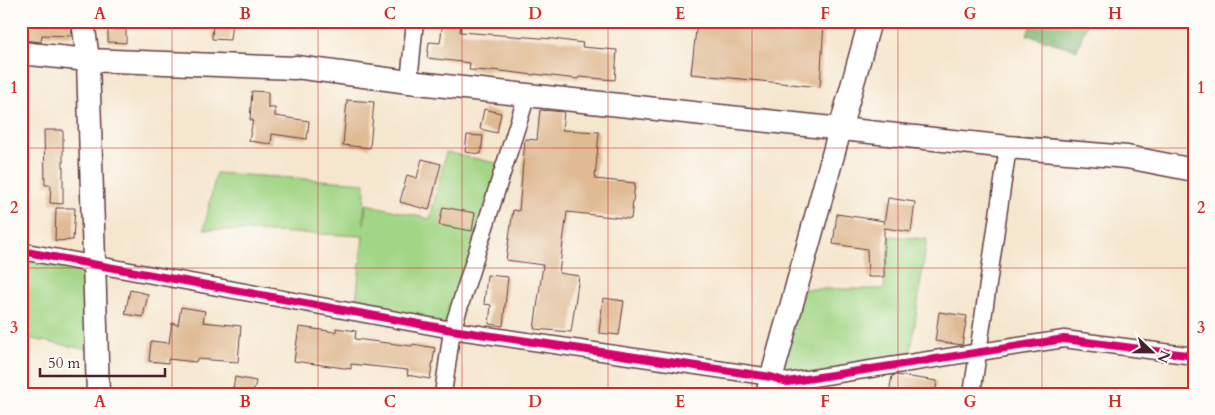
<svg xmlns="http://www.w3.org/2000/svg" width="1215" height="415" font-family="Cardo,serif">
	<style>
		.green { fill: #a2d585; stroke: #767a58 }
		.forest { fill: #81b672; stroke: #666a4e }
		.building { fill: #dfba93 }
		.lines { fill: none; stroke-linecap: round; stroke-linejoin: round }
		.street-casing { stroke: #643d43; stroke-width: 19 }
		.secondary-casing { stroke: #643d43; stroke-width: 25 }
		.street { stroke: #fff; stroke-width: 16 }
		.secondary { stroke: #fff; stroke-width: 22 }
		.cycleway-casing { stroke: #fdfcf7; stroke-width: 11 }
		.cycleway { stroke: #d6006c; stroke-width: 8 }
		.grid { fill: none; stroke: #d62828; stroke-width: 1; stroke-opacity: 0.55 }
		.neatline { fill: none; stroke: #d62828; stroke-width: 2 }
		.grid-label { font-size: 16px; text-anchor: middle; font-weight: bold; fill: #d62828 }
	</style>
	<rect width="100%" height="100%" fill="#fdfcf7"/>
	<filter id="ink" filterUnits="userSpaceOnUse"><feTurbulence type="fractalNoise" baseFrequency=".02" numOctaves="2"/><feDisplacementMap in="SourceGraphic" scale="10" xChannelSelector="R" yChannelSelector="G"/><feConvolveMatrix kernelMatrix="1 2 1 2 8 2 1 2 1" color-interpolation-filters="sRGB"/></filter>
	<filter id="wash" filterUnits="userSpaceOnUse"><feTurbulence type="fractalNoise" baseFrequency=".0096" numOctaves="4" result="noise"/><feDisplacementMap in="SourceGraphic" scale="20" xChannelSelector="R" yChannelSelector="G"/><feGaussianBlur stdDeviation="1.12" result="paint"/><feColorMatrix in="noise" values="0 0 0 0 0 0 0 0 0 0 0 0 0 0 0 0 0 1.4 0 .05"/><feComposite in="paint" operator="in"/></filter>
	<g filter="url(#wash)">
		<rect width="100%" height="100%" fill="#f5e6ce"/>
		<path class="green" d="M446 152 505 165 452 330 355 312 363 236 204 229 216 173 365 183 364 224 366 204 430 219Z
			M889 236 927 239 909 364 774 378 795 289H884Z
			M21 259 93 263 90 350 21 337Z"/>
		<path class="forest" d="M1032 21H1088L1077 50 1027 35Z"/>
		<g id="blocks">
			<path class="building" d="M25 21 53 23V21H70L72 36 42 35 41 42 22 40Z
				M213 21H232L230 40 212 39Z
				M443 21H461L460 32 553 39 583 43 582 47 617 50 615 80 579 77 578 79 534 74V75L492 70 491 71 469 70 470 63 427 58 429 42 440 43Z
				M697 21H824L820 87 691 74Z
				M108 29H126V43L108 42Z
				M252 91 268 92V108H275V116L309 121 307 139 272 134 271 144 249 141 253 120H250Z
				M347 100 374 102 370 148 343 145Z
				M484 109 501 113 497 133 480 129Z
				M540 110 564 112 562 130 599 132 595 179 635 183 631 219 567 212 559 273 579 276 571 332 534 329 543 265 506 260 513 210 519 211 525 139 537 140Z
				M44 130H63V204L50 203 51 185H45Z
				M467 135 483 136 481 154 465 152Z
				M422 159 441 164 429 210 400 202 407 175 417 178Z
				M888 198 915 202 911 232 884 228V277H868L867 249 833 244 837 214 884 221V224Z
				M443 207 475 213 472 231 439 225Z
				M56 208H75L73 240 55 241Z
				M487 275 508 277 503 326 489 324 491 305 484 304Z
				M130 290 148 294 143 317 125 314Z
				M603 298 624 301 619 335 599 333Z
				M181 307 205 311 203 322 241 326 238 362 197 359 196 362 168 359V363L149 361 151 341 169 343 172 323 178 325Z
				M939 312 967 316 962 345 935 341Z
				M299 327 336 332V328L356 331 355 339 412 346 413 344 435 348 430 379 407 375 408 370 351 364V369L294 361Z
				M896 375 937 381 935 394H889L892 376Z
				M235 377 256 381 253 394H232Z"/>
		</g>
	</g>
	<g filter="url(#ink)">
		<use href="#blocks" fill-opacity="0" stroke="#643d43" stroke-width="1"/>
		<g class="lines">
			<defs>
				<path id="street" d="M409 82 415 21
					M21 251 452 330 771 377 787 382 1064 339 1194 356
					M443 394 452 330 527 95
					M972 394 1008 147"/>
				<path id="secondary" d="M83 21 88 60 98 394
					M21 53 88 60 295 68 296 67 409 82 527 95 1008 147 1127 157 1194 170
					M767 394 870 21"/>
			</defs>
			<use href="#street" class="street-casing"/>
			<use href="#secondary" class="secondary-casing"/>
			<use href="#street" class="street"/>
			<use href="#secondary" class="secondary"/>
			<defs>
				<path id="cycleway" d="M21 251 452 330 771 377 787 382 1064 339 1194 356"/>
			</defs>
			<use href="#cycleway" class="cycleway-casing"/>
			<use href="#cycleway" class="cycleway"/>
		</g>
	</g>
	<path class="grid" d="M172 21V394M318 21V394M462 21V394M608 21V394M752 21V394M898 21V394M1042 21V394M21 148H1194M21 268H1194"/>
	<rect width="1215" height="415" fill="none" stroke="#fdfcf7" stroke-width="55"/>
	<g transform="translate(1152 352) rotate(112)" stroke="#fdfcf7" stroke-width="4" paint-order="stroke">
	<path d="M0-4L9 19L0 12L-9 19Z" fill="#4a1f2b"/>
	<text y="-8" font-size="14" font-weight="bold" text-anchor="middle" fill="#4a1f2b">N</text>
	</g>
	<path d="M40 368v8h125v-8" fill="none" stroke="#4a1f2b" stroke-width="2.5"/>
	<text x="48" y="368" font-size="15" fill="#4a1f2b" stroke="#fdfcf7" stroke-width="4" paint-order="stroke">50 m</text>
	<rect x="28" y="28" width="1160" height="360" class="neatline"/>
	<g class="grid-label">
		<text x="100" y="19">A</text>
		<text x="245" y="19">B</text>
		<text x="390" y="19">C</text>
		<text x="535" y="19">D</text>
		<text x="680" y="19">E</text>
		<text x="825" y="19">F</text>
		<text x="970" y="19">G</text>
		<text x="1115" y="19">H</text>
		<text x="14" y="93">1</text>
		<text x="1201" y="93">1</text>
		<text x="14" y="213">2</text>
		<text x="1201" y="213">2</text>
		<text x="14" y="333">3</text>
		<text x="1201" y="333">3</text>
		<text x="100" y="407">A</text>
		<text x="245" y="407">B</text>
		<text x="390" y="407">C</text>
		<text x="535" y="407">D</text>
		<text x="680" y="407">E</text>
		<text x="825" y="407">F</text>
		<text x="970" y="407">G</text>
		<text x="1115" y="407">H</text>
	</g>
</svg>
